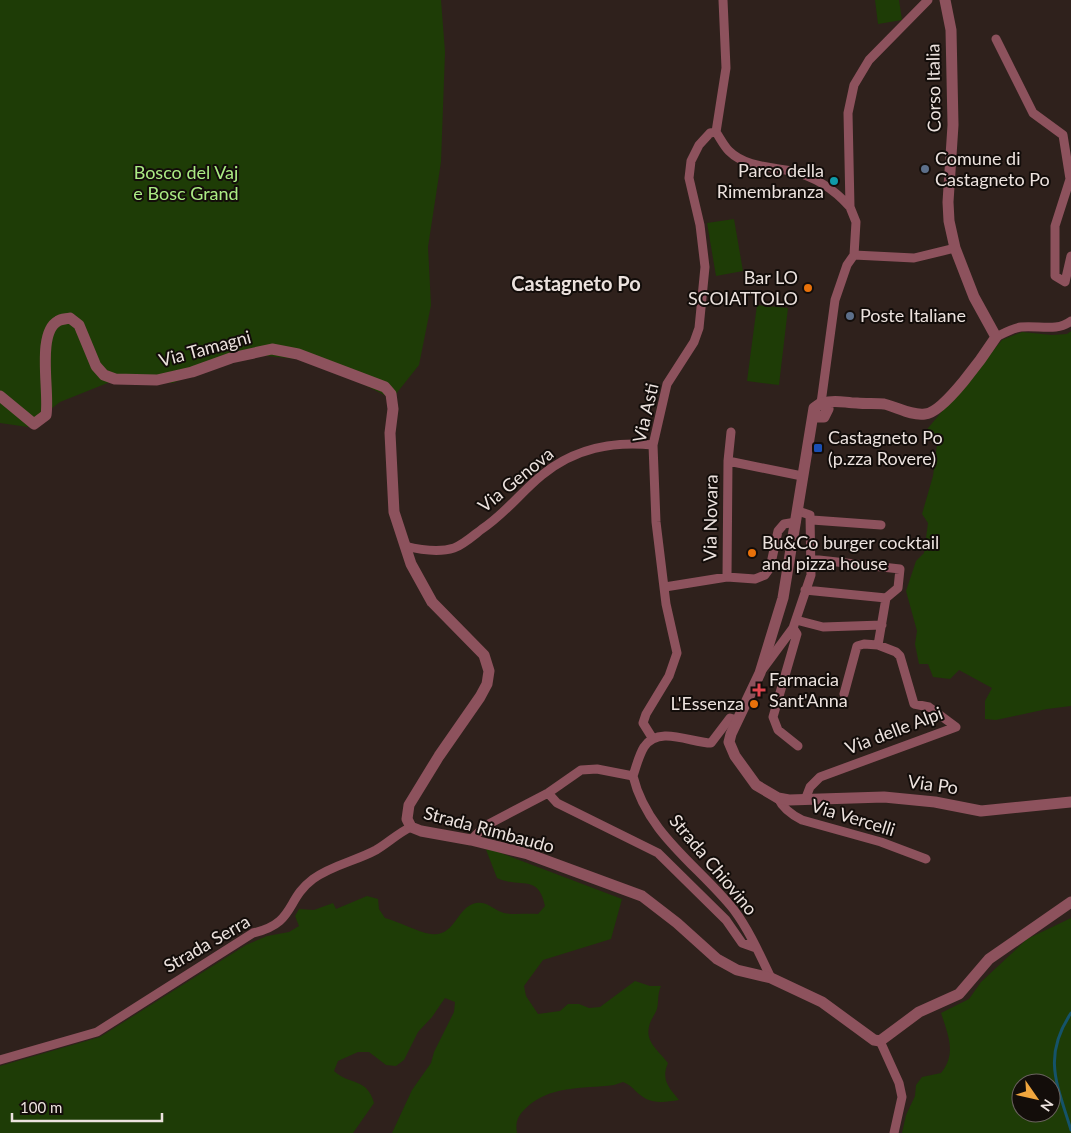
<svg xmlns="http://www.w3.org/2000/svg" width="1071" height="1133" font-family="Lato,sans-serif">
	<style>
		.green { fill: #1e3c06; fill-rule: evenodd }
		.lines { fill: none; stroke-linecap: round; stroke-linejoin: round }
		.stream { stroke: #15536a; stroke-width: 3 }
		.minor { stroke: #8d525d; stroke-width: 9 }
		.tertiary { stroke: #8d525d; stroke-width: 11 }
		.service-dot { fill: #5c6f8a; stroke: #130d0a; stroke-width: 2 }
		.culture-dot { fill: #0f9aa8; stroke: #130d0a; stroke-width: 2 }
		.food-dot { fill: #e8710a; stroke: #130d0a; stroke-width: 2 }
		.transit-dot { fill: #1a4fb4; stroke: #130d0a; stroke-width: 2 }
		.health-dot { fill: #e0444e; stroke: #130d0a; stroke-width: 2 }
		.labels { text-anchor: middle; stroke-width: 4; stroke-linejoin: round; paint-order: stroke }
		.street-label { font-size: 18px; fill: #ece2de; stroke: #130d0a }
		.poi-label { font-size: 18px; fill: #ece2de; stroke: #130d0a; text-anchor: start }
		.park-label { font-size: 18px; fill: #abeb84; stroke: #130d0a }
		.quarter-label { font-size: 20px; font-weight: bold; fill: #ece2de; stroke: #130d0a }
	</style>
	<rect width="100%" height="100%" fill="#2f211c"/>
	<path class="green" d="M0 0H441L445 52 441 162 428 247 431 305 419 365 392 399 349 377 305 360 258 355 218 364 173 383 110 382 60 402 28 427 0 423Z
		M875 0H899L902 20 878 24Z
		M734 219 743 271 716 276 707 223Z
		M757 305 788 308 779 385 747 381Z
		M1071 331V706L1047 709 996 720 985 719V701L992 688 959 670 950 679 933 677 928 664H919L915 644 917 631 906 591 916 561 924 553 928 523 922 514 933 476 938 437 923 434 1002 340 1022 332 1052 335 1067 334Z
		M485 847 622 899 611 939 543 960 524 986 526 996 538 1014 560 1011 568 1004H579L589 1008 600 1007 635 981 650 986H661C657 995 659 1001 657 1009 655 1015 650 1020 649 1027 645 1042 660 1052 668 1063 661 1079 668 1087 679 1100 665 1102 651 1105 639 1094 633 1089 631 1085 623 1082L614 1085C582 1089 549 1085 525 1109 518 1116 515 1122 517 1133H392L412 1090 431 1063 434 1052 454 1012 455 1002 445 998 432 1017 418 1032 404 1060 396 1066 386 1065 369 1052H358L338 1061 334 1071C350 1086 367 1077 374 1103L353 1133H0V1066L100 1037 246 945 267 936 289 932 299 926 295 916 299 909 314 910 333 903 336 909 367 896 378 899 379 909 385 918C400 922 417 932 431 934 456 937 456 907 476 903 488 901 493 910 504 913 512 915 528 913 538 914L545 906C538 873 521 889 497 878Z
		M1071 918V1133H902L906 1115 915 1096 916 1085 922 1077 941 1073C957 1053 948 1035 941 1013L969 999 981 982 1027 939ZM1021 1083H1051V1113H1021Z"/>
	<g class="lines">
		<path class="stream" d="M1071 1013C1042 1057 1057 1084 1071 1130"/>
		<path class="minor" d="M996 39 1033 113 1063 135 1070 179 1055 226V276L1065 282 1071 256
			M716 132C720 138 724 146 729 151 745 167 771 167 791 171 814 176 835 190 850 207
			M716 132 726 68 723 0
			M854 255 914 258 955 248
			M996 337C1004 333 1013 328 1021 327 1038 325 1057 332 1071 321
			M821 403 835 300 847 265 854 255 856 222 850 207 848 113 854 85 869 60 928 0
			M728 461 802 476
			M812 520 881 525
			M405 546C421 550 438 553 454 548 463 545 474 535 482 529 505 514 521 492 542 475 575 448 612 441 653 445
			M727 577 728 461 731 432
			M665 587 727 577 755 579 765 575 770 568 778 531 784 524 796 522
			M805 590 886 598
			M796 620 823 627 882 625
			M793 628 797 634 773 717 778 730 798 746
			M762 670 793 628 811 575 810 515 798 511
			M844 694 857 646 864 644 878 645
			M653 739 643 723 646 714 669 676 677 653 666 604 656 522 653 445 667 384 694 342 699 328 705 267 700 225 689 178 691 161 699 145 710 133 716 132
			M633 776C647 834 699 866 734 910 749 930 760 955 771 978
			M633 776C636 767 639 755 644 747 659 725 691 743 711 743L730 718 737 720
			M548 793 557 803 658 853 726 920 742 943 756 948
			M778 798C783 809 792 815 802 820L881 842 926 859
			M805 800 810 787 820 777 956 727 929 707 914 704 900 656 896 652 878 645 886 598 898 588 900 569 810 559
			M471 840 485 826 548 793 581 770 597 769 633 776
			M880 1041 899 1083 902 1097 894 1133
			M0 1060 97 1032 253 933C296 923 285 900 313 879 332 865 356 861 376 850 388 843 398 833 411 827"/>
		<path class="tertiary" d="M0 396 34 424 46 415C50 393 36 333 58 321 61 319 66 319 70 318L79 325 96 366 104 375 115 379 157 380 192 372 231 358 272 349 298 354 385 387 391 394 393 409 390 433 394 512 411 564 432 602 484 655 489 671 487 684 480 697 439 756 409 805 407 819 411 827 421 831 471 840 528 854 642 896 677 923 717 959 737 970 771 978 822 1002 874 1040 880 1041 919 1012 959 994 989 959 1071 902
			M824 403C834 399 846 403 857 403 866 404 876 403 884 404 897 407 911 416 925 414 944 413 985 354 996 337L974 297 955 248 949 221 948 202 953 125 951 30 945 0
			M814 412 819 417H824L828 409 821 403 814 408 783 598 760 673 731 734 729 742 735 756 756 785 778 798 789 800 884 797 935 802 981 811 1071 802"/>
	</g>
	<g class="service-dot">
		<circle cx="925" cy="169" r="5"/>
		<circle cx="850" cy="316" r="5"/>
	</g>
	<circle class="culture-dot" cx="834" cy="181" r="5"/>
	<g class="food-dot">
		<circle cx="808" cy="288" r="5"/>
		<circle cx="752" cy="553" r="5"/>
		<circle cx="754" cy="704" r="5"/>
	</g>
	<rect class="transit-dot" x="813" y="443" width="10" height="10" rx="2.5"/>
	<path class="health-dot" d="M756.5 682.5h5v5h5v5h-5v5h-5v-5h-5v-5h5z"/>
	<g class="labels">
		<g class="street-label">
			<text transform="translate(934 88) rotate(-91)" y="6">Corso Italia</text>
			<text transform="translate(205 349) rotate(-15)" y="6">Via Tamagni</text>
			<text transform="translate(646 413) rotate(-77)" y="6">Via Asti</text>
			<text transform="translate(516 480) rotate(-39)" y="6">Via Genova</text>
			<text transform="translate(711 518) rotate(-89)" y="6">Via Novara</text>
			<text transform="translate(894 731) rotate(-21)" y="6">Via delle Alpi</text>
			<text transform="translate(933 785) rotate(8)" y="6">Via Po</text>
			<text transform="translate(853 818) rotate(17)" y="6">Via Vercelli</text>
			<text transform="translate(489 830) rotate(15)" y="6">Strada Rimbaudo</text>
			<text transform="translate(713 865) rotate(50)" y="6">Strada Chiovino</text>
			<text transform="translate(207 944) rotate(-30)" y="6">Strada Serra</text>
		</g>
		<g class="poi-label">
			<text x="935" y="165">Comune di<tspan x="935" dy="21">Castagneto Po</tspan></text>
			<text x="824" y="177" text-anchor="end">Parco della<tspan x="824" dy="21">Rimembranza</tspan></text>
			<text x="798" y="284" text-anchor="end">Bar LO<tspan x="798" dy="21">SCOIATTOLO</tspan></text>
			<text x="860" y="322">Poste Italiane</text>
			<text x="828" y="444">Castagneto Po<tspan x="828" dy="21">(p.zza Rovere)</tspan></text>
			<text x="762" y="549">Bu&amp;Co burger cocktail<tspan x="762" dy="21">and pizza house</tspan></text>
			<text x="769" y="686">Farmacia<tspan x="769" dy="21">Sant'Anna</tspan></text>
			<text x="744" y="710" text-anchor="end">L'Essenza</text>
		</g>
		<g class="park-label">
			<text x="186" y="179">Bosco del Vaj<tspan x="186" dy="21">e Bosc Grand</tspan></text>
		</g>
		<g class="quarter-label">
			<text x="576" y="291">Castagneto Po</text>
		</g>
	</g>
	<g transform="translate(1036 1098) rotate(124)"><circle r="24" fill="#130d0a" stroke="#6a625f"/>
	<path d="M0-4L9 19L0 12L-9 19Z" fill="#f0a63e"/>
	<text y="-8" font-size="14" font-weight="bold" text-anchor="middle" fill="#ece2de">N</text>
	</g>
	<path d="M12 1113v8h150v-8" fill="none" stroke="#ece2de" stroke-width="2.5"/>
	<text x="20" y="1113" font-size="15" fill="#ece2de" stroke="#130d0a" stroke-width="4" paint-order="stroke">100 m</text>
</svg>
